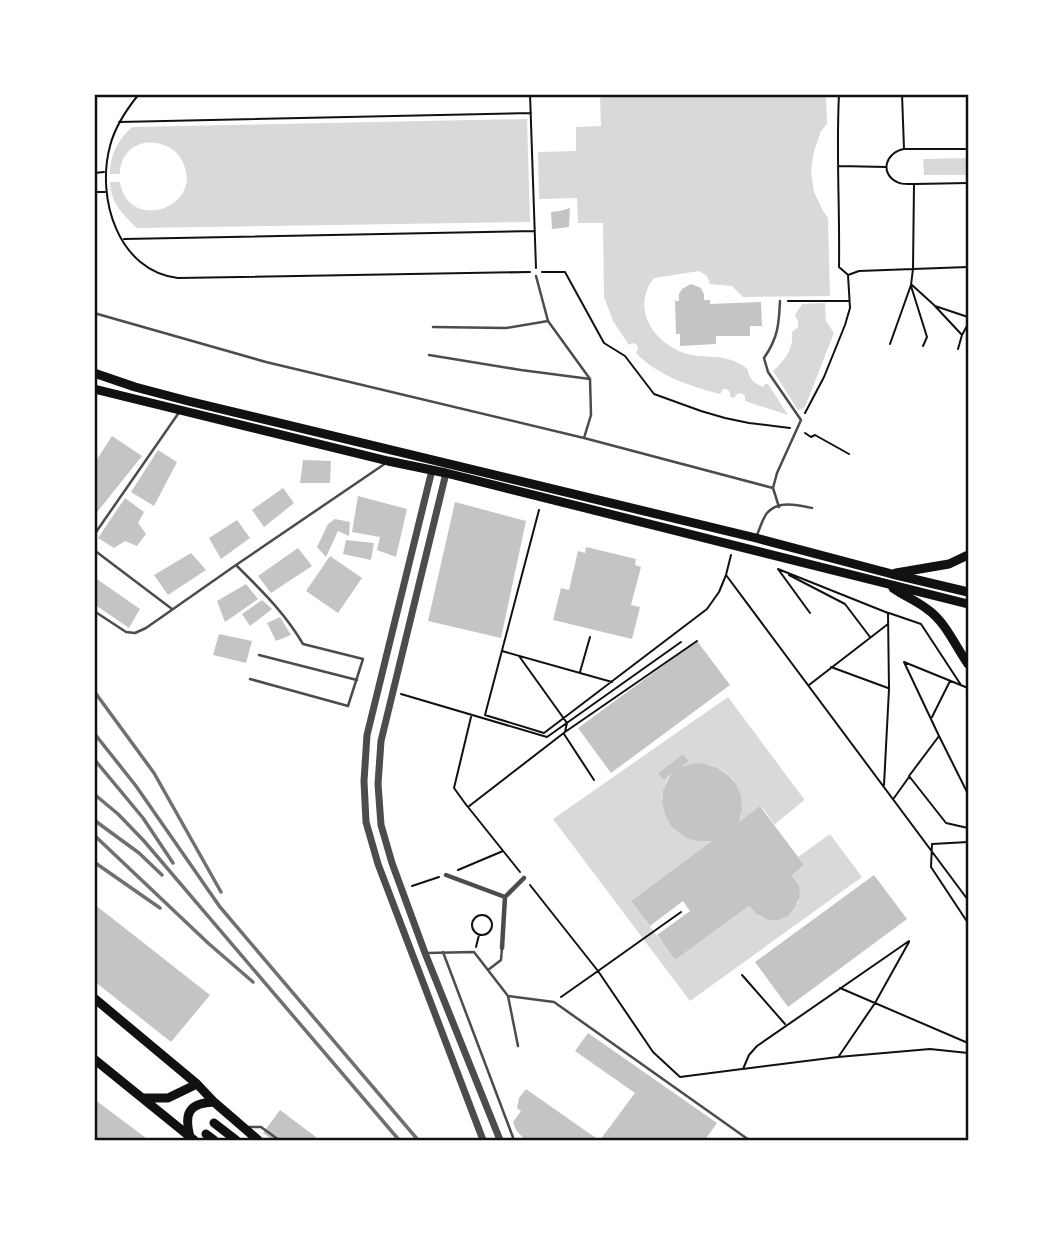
<svg xmlns="http://www.w3.org/2000/svg" width="1063" height="1235" font-family="'PT Sans',sans-serif">
	<style>
		.water { fill: #d9d9d9; fill-rule: evenodd }
		.pier { fill: #fff }
		.building { fill: #c4c4c4 }
		.lines { fill: none; stroke-linecap: round; stroke-linejoin: round }
		.path { stroke: #111; stroke-width: 2 }
		.service { stroke: #4c4c4c; stroke-width: 2.5 }
		.pedestrian { stroke: #4c4c4c; stroke-width: 4.5 }
		.tertiary { stroke: #4c4c4c; stroke-width: 7 }
		.primary { stroke: #111; stroke-width: 9 }
		.rail { stroke: #707070; stroke-width: 3.5 }
		.neatline { fill: none; stroke: #111; stroke-width: 2.5 }
	</style>
	<rect width="100%" height="100%" fill="#fff"/>
	<path class="water" d="M600 95H826L827 124 821 131 814 151 811 171 814 192 823 211 828 218 830 296 743 297 732 286 710 284 707 276 699 271 654 278C630 309 654 344 687 354 702 358 717 355 731 360 736 362 742 364 746 368 750 372 747 372 750 377 753 382 758 385 763 387L765 384H768L788 415 745 401V396L741 393 737 394 734 398 730 397V392L727 389H723L720 394C690 386 658 376 636 353L638 349 637 345 633 343 629 345 613 321 604 297 603 223H578L577 198 539 199 538 152 576 151V127L601 126Z
		M527 119 530 222 137 228C122 214 111 203 110 182H120C128 233 202 208 184 165 181 156 174 149 166 146 143 136 120 149 120 174H110C110 154 118 140 132 127Z
		M968 158V175H924L923 159Z
		M825 303 826 321 834 333 805 407 798 410 773 371C785 360 794 349 792 332L798 327V321L795 315 802 304Z
		M728 697 862 877 690 1001 553 819ZM683 754 689 761 681 767C718 754 751 783 739 822L761 806 804 865 792 875C817 907 772 939 749 906L675 960 631 901 713 841C675 845 647 807 671 775L664 780 658 773Z"/>
	<path class="pier" d="M808 797 833 832 798 857 774 825Z"/>
	<path class="building" d="M570 208 569 227 552 229 551 212 560 211Z
		M691 284 701 288 704 294V300H710V304L761 302 762 326H750V336H716V344L680 346V334H676L675 301H679V294L682 289Z
		M112 436 142 456 94 516V464Z
		M158 450 177 462 154 506 131 492Z
		M303 460 331 461 330 483H300Z
		M283 488 294 503 264 527 252 510Z
		M358 496 407 509 396 557 377 550 380 537 352 532Z
		M125 498 144 512 138 523 146 534 137 546 125 541 114 548 98 538Z
		M455 502 526 521 501 638 428 621Z
		M335 519 350 522 349 536 338 531 326 557 317 547 328 524Z
		M237 520 250 538 221 559 209 538Z
		M346 540 374 543 371 560 343 554Z
		M586 547 636 559 635 565 641 567 631 605 640 607 632 639 553 620 561 588 569 590 578 551 585 553Z
		M298 548 312 566 271 593 258 576Z
		M191 553 206 570 168 595 154 575Z
		M330 556 362 578 338 613 306 591Z
		M94 577 140 609 129 628 94 604Z
		M246 584 258 599 225 622 217 601Z
		M262 600 272 609 250 626 242 614Z
		M280 617 291 635 276 641 267 623Z
		M219 634 252 641 246 663 213 655Z
		M697 641 730 685 611 773 578 728Z
		M683 754 689 761 681 767 694 763 706 764 718 768 728 775 736 784 741 796 742 809 739 822 760 806 804 865 792 875 799 886 800 896 795 908 788 916 778 920H768L756 914 749 906 675 960 657 935 690 911 683 901 650 926 631 901 712 841H698L686 838 671 826 665 815 662 803 663 790 671 774 664 780 658 773Z
		M874 875 907 919 788 1007 755 962Z
		M94 904 210 995 171 1042 94 981Z
		M588 1033 717 1123 705 1140H600L635 1093 575 1051Z
		M526 1089 573 1122 599 1140H525L516 1130 513 1122 521 1111 517 1108 519 1098Z
		M94 1099 146 1138 144 1140H94Z
		M280 1110 316 1137 313 1140H273L263 1133Z"/>
	<g class="lines">
		<path class="path" d="M139 94C126 110 115 126 110 146 96 198 118 271 178 278L530 272
			M530 94 536 268
			M839 94C836 152 840 210 839 267L847 274
			M119 122 531 113
			M905 149H968
			M839 166 886 167
			M94 173 104 172
			M915 184 968 183
			M94 192H105
			M124 239 535 231
			M542 272H565L604 343 625 356 654 394 701 411 725 418 749 423 790 428
			M912 285 934 305 962 335 958 349
			M911 286 927 337 923 346
			M788 301H848
			M935 306 968 317
			M962 335 968 324
			M890 344 911 285 913 269 968 267
			M805 413 824 377 845 325 850 308 848 275 859 271 913 269 914 184C908 184 902 185 897 182 879 173 886 152 904 149L902 94
			M805 433 811 437 815 435 849 454
			M539 510 485 715 544 733 707 609 719 592 726 575
			M731 555 726 575 968 900
			M789 575 845 604 870 637
			M810 613 778 569 888 613 889 689 884 785
			M889 613 921 624 961 685
			M502 651 612 682
			M519 656 567 723 565 732
			M831 667 888 688
			M580 672 590 637
			M809 685 888 624
			M968 688 904 662 939 736 909 776 946 823 968 828
			M401 694 547 737 681 642
			M932 717 950 681
			M564 734 594 780
			M939 736 968 794
			M894 798 909 777
			M467 806 454 788 471 717
			M968 842 932 844 931 867 968 923
			M458 870 503 851
			M520 872 468 807 565 732 697 641
			M530 885 598 971 681 912
			M412 886 439 877
			M472 925a10 10 0 1 1 20 0a10 10 0 1 1-20 0Z
			M909 941 757 1046 749 1055 743 1069 838 1057 930 1049 968 1053
			M476 947 479 935
			M742 975 785 1024
			M840 988 968 1043
			M561 997 598 971 653 1052 680 1077 742 1069
			M839 1056 875 1003 909 942"/>
		<path class="service" d="M536 276 548 321 590 379 591 415 584 438
			M94 313 266 362 584 438 773 488
			M433 327 506 328 548 321
			M429 355 521 370 590 379
			M779 507 773 488 777 473 801 420 768 372 764 358C778 338 779 324 780 301
			M94 535 180 411
			M757 535C760 528 763 518 767 513 778 500 798 505 812 508
			M94 550 172 609
			M94 611 126 632 135 633 146 628 236 565
			M259 655 357 680
			M250 679 348 706 363 659 303 644C285 613 261 590 236 565L386 463
			M443 952 514 1140
			M427 953 474 952 508 996 518 1046
			M488 970 501 960 502 948
			M508 996 554 1002 749 1140
			M248 1127H261L279 1140"/>
		<path class="pedestrian" d="M446 875 505 897 524 878
			M502 948 505 897"/>
		<path class="tertiary" d="M432 470 367 735 364 781 366 822 378 864 483 1140
			M446 473 381 741 378 784 381 825 392 863 425 953 500 1140"/>
		<path class="primary" d="M94 373 135 387 188 401 756 538 892 574 968 592
			M94 389 388 461 446 473 968 604
			M896 573 949 564 968 555
			M893 588C904 596 917 601 927 609 946 622 955 646 968 664
			M94 998 197 1084 214 1102 258 1140
			M94 1059 194 1140
			M144 1098H168L197 1084
			M214 1123 236 1140
			M206 1134 214 1140
			M190 1137C184 1114 188 1103 214 1102"/>
		<path class="rail" d="M94 691 154 773 221 892
			M94 733 136 786 220 907 418 1140
			M94 759 143 818 173 863
			M94 794 118 814 144 841 399 1140
			M94 820 139 853 162 875
			M94 835 208 943 253 982
			M94 862 160 908"/>
	</g>
	<rect width="1063" height="1235" fill="none" stroke="#ffffff" stroke-width="192"/>
	<rect x="96" y="96" width="871" height="1043" class="neatline"/>
</svg>
